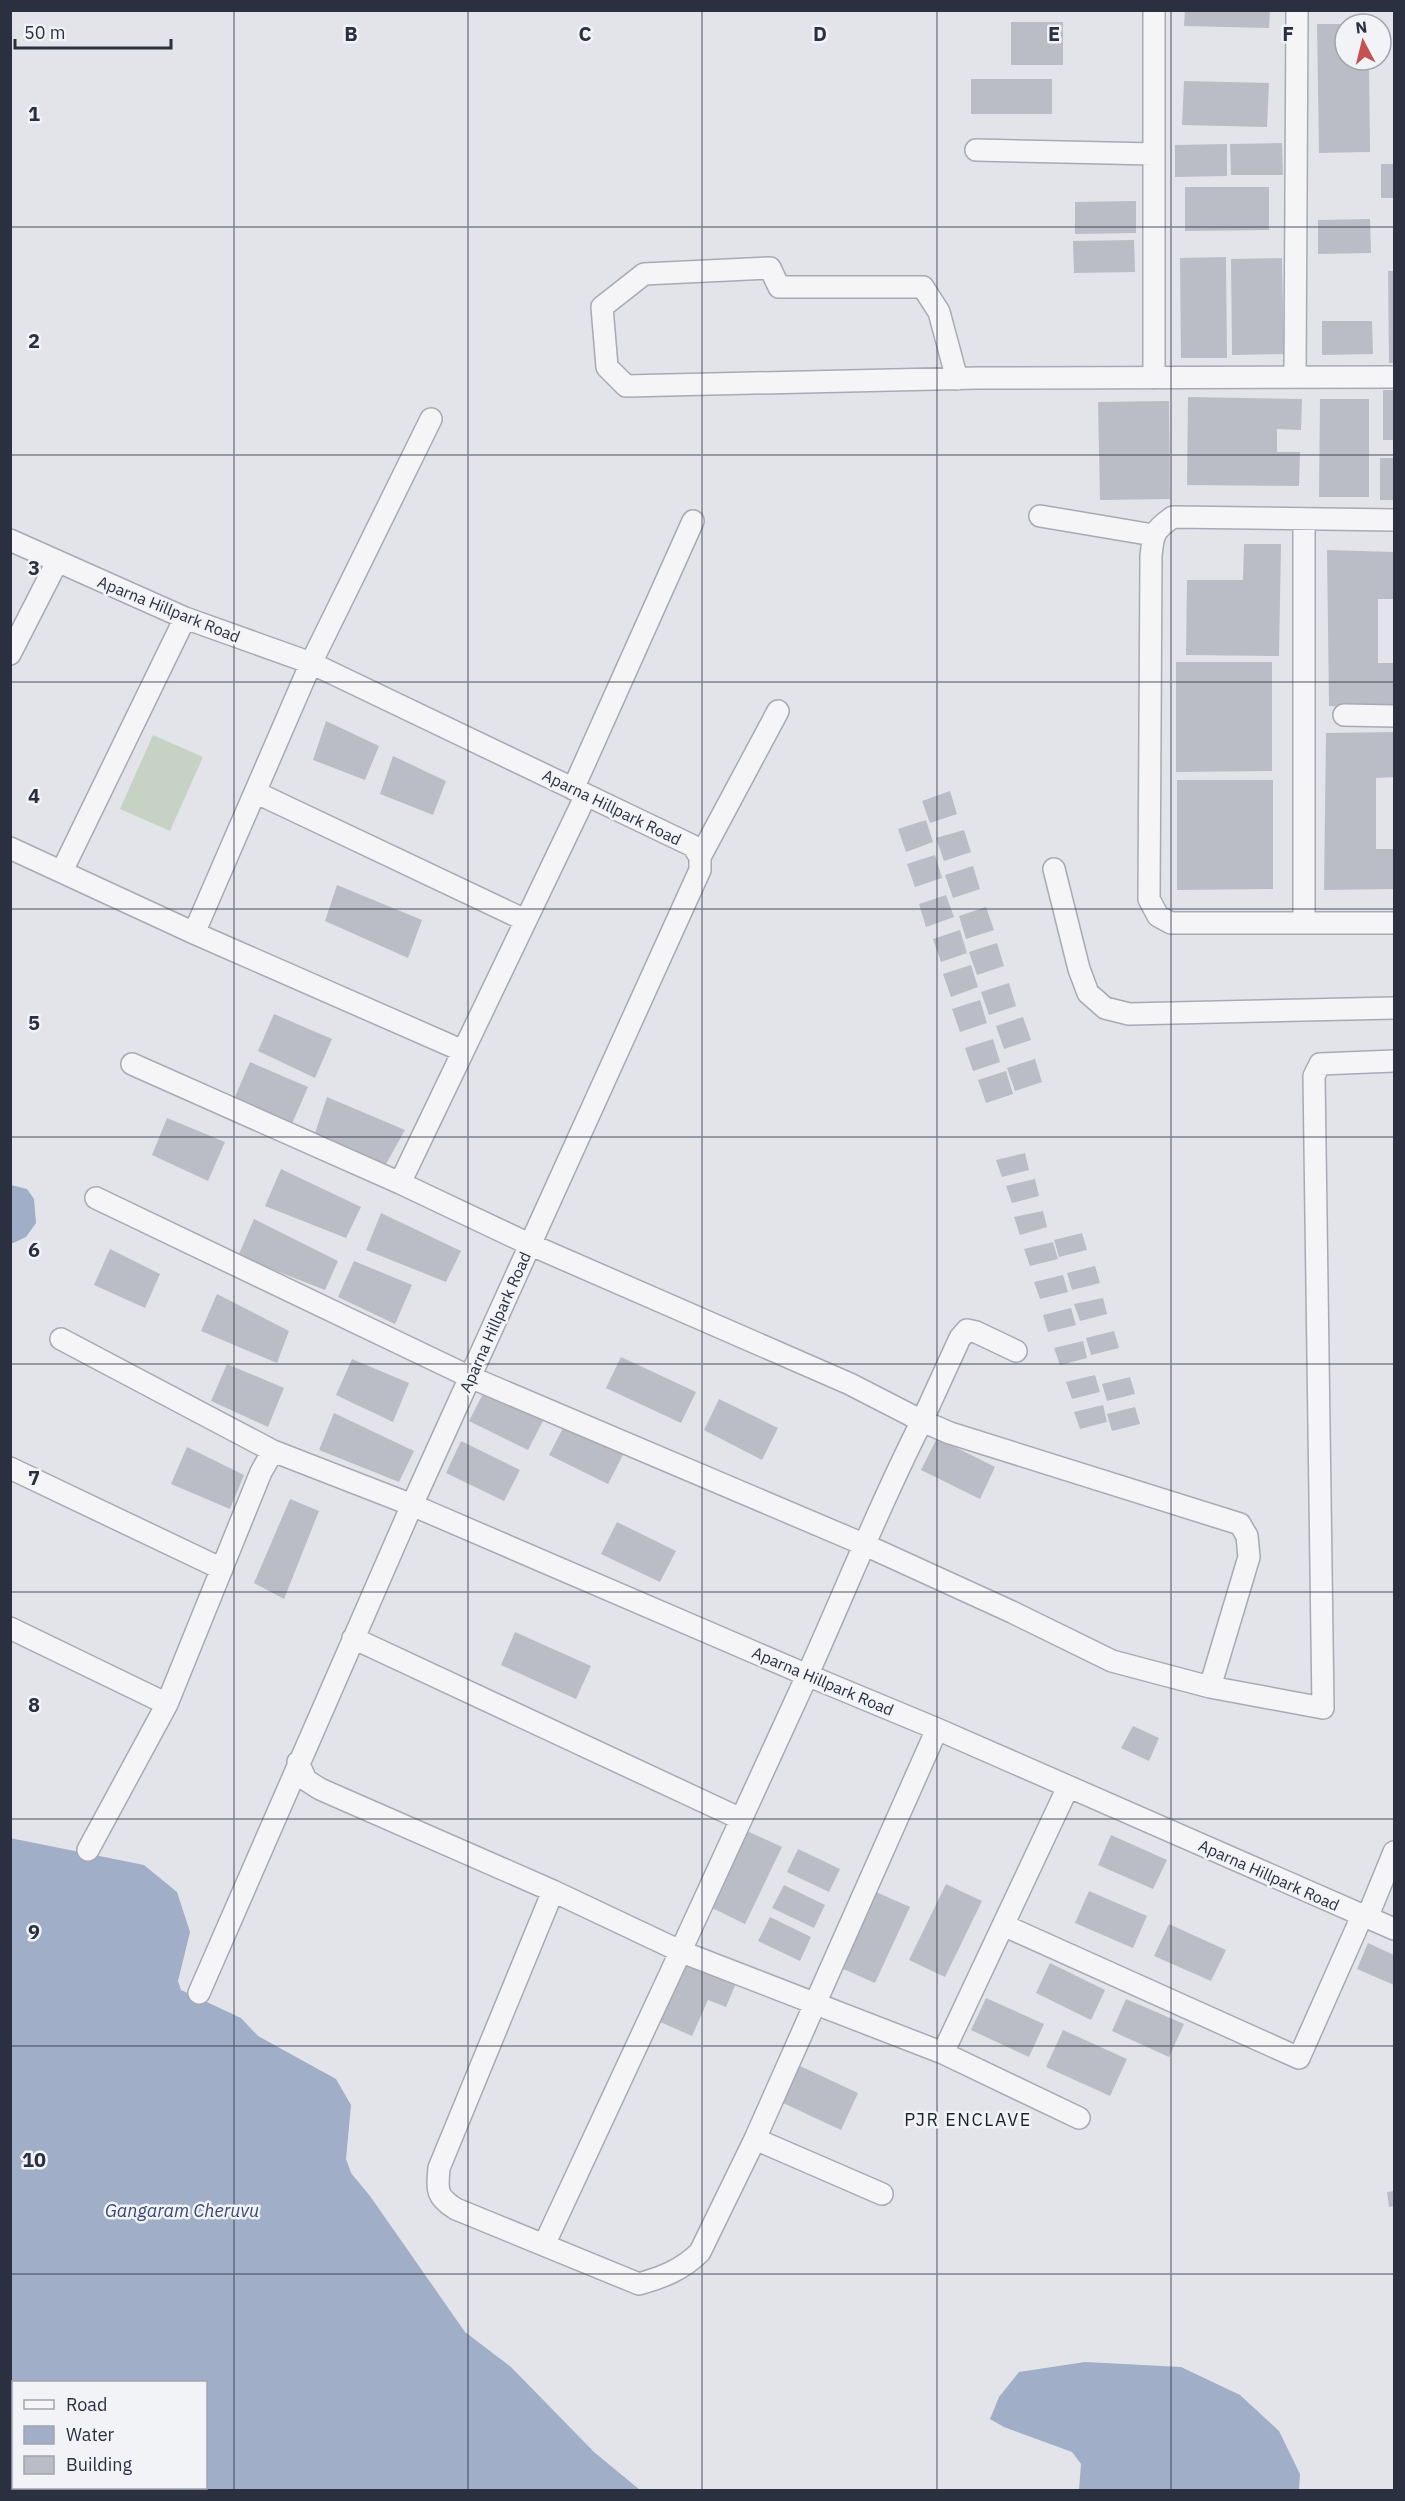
<svg xmlns="http://www.w3.org/2000/svg" width="1405" height="2501" font-family="'IBM Plex Sans',sans-serif">
	<style>
		.green { fill: #c6d3c4 }
		.water { fill: #a0aec7; fill-rule: evenodd }
		.building { fill: #babdc6 }
		.lines { fill: none; stroke-linecap: round; stroke-linejoin: round }
		.minor-casing { stroke: #a7aab4; stroke-width: 24 }
		.minor { stroke: #f5f5f8; stroke-width: 21 }
		.grid { fill: none; stroke: #2b3040; stroke-width: 1.5; stroke-opacity: 0.55 }
		.labels { text-anchor: middle; stroke-width: 5; stroke-linejoin: round; paint-order: stroke }
		.street-label { font-size: 16px; fill: #2b3040; stroke: #f2f3f7 }
		.neighbourhood-label { font-size: 18px; letter-spacing: 1.5px; fill: #1d2231; stroke: #f2f3f7 }
		.water-label { font-size: 18px; font-style: italic; fill: #384a71; stroke: #f2f3f7 }
		.grid-label { font-size: 20px; text-anchor: middle; font-weight: bold; fill: #2b3040; stroke: #f2f3f7; stroke-width: 5; stroke-linejoin: round; paint-order: stroke }
	</style>
	<rect width="100%" height="100%" fill="#e2e4ea"/>
	<path class="green" d="M153 735 203 757 170 831 120 809Z"/>
	<path class="water" d="M11 1185 27 1189 34 1199 36 1223 26 1237 11 1244Z
		M10 1838 144 1865 177 1892 190 1932 178 1981 181 1990 241 2018 258 2036 336 2079 351 2105 346 2159 351 2173 370 2196 465 2332 511 2367 594 2452 640 2490H11ZM14 2382H206V2488H14Z
		M1085 2362 1181 2367 1240 2395 1279 2431 1300 2474 1299 2490H1079L1081 2464 1072 2452 1004 2427 990 2419 999 2397 1019 2372Z"/>
	<path class="building" d="M1185 10H1270L1269 28 1184 26Z
		M1011 22H1063V65H1011Z
		M1317 24H1345V60H1369L1370 152 1319 153Z
		M971 79H1052V114H971Z
		M1184 81 1269 83 1267 127 1182 125Z
		M1282 143 1283 175H1231L1230 144Z
		M1227 144V176L1175 177V145Z
		M1381 164H1394V198H1381Z
		M1185 187H1269V230L1185 231Z
		M1136 201V233L1075 234V202Z
		M1370 219 1371 253 1318 254V220Z
		M1134 240 1135 272 1074 273 1073 241Z
		M1226 257 1227 358H1181L1180 258Z
		M1282 258 1284 354 1232 355 1231 259Z
		M1388 271H1394V363H1389Z
		M1322 321H1372L1373 354 1322 355Z
		M1383 390H1394V440H1383Z
		M1188 397 1302 399 1301 430 1277 429V452H1300L1299 486 1187 485Z
		M1320 399H1369V497H1319Z
		M1169 401 1170 499 1100 500 1098 402Z
		M1380 458H1394V500H1380Z
		M1244 544H1281L1279 656 1186 655 1187 580H1243Z
		M1327 550 1394 552V599H1378V663H1394V708L1329 706Z
		M1176 662H1272V771L1176 772Z
		M326 721 379 746 365 780 313 760Z
		M1394 732V777L1376 778V849H1394V889L1324 890 1326 733Z
		M393 756 446 781 433 815 380 794Z
		M1177 780H1273V889L1177 890Z
		M950 791 957 814 930 823 922 801Z
		M926 820 933 842 906 852 898 829Z
		M964 830 971 852 944 861 936 838Z
		M935 855 942 878 915 887 907 864Z
		M973 866 980 889 953 898 945 875Z
		M337 885 422 920 408 958 325 921Z
		M946 895 954 917 926 927 919 904Z
		M986 907 994 930 966 939 959 916Z
		M960 930 967 953 941 962 933 939Z
		M997 943 1004 966 977 975 969 952Z
		M971 965 978 987 951 997 943 974Z
		M1009 983 1016 1006 989 1015 981 992Z
		M980 1000 987 1023 960 1032 952 1009Z
		M274 1014 332 1039 315 1078 258 1051Z
		M1023 1017 1031 1040 1004 1049 996 1026Z
		M993 1039 1000 1062 973 1071 965 1048Z
		M1035 1059 1042 1082 1015 1091 1007 1068Z
		M250 1062 308 1087 291 1126 234 1099Z
		M1006 1071 1013 1094 986 1103 978 1080Z
		M327 1097 405 1130 386 1164 314 1136Z
		M167 1118 225 1142 208 1181 152 1155Z
		M1025 1153 1029 1170 1002 1177 996 1160Z
		M281 1169 361 1207 346 1238 265 1206Z
		M1035 1179 1039 1196 1012 1203 1006 1186Z
		M1043 1211 1047 1227 1020 1235 1014 1217Z
		M381 1213 461 1251 446 1282 366 1250Z
		M254 1219 338 1261 325 1290 238 1256Z
		M1082 1233 1087 1250 1059 1257 1054 1240Z
		M1053 1242 1058 1259 1030 1266 1024 1249Z
		M110 1249 160 1274 145 1308 94 1285Z
		M354 1261 412 1285 395 1324 338 1297Z
		M1095 1266 1100 1283 1072 1290 1067 1273Z
		M1063 1275 1068 1292 1040 1299 1034 1282Z
		M217 1294 289 1331 277 1363 201 1331Z
		M1103 1298 1107 1314 1080 1321 1074 1304Z
		M1071 1308 1076 1325 1048 1332 1043 1315Z
		M1114 1331 1119 1348 1091 1355 1086 1338Z
		M1083 1341 1087 1358 1060 1365 1054 1348Z
		M621 1357 696 1392 681 1423 606 1388Z
		M352 1359 409 1383 393 1422 336 1395Z
		M227 1364 284 1388 268 1427 211 1401Z
		M1095 1375 1100 1392 1072 1399 1066 1382Z
		M1130 1377 1135 1394 1107 1401 1102 1384Z
		M485 1390 544 1419 528 1450 469 1421Z
		M719 1399 778 1428 762 1460 704 1430Z
		M1103 1405 1107 1422 1080 1429 1074 1412Z
		M1135 1407 1140 1424 1112 1431 1107 1414Z
		M334 1413 414 1451 399 1482 319 1450Z
		M565 1424 624 1453 608 1484 549 1455Z
		M937 1438 995 1467 980 1499 921 1470Z
		M461 1441 520 1470 504 1501 446 1473Z
		M187 1447 244 1475 230 1509 171 1484Z
		M290 1499 319 1511 284 1599 254 1583Z
		M617 1522 676 1551 660 1582 601 1554Z
		M515 1632 591 1666 576 1699 501 1665Z
		M1133 1726 1159 1738 1149 1761 1121 1748Z
		M747 1831 782 1847 745 1924 710 1907Z
		M1111 1835 1167 1860 1153 1889 1098 1865Z
		M798 1849 840 1869 829 1892 787 1872Z
		M946 1884 982 1901 945 1977 909 1960Z
		M784 1885 825 1905 814 1928 772 1908Z
		M1089 1891 1147 1916 1133 1948 1075 1923Z
		M876 1892 910 1907 875 1983 841 1968Z
		M770 1917 811 1937 800 1961 758 1941Z
		M1169 1924 1226 1950 1211 1981 1154 1956Z
		M1368 1943 1394 1955V1985L1357 1969Z
		M687 1959 737 1981 726 2007 708 2000 692 2036 658 2021Z
		M1050 1963 1105 1990 1091 2020 1036 1993Z
		M986 1998 1044 2024 1029 2057 971 2030Z
		M1126 1999 1184 2024 1169 2057 1112 2031Z
		M1063 2030 1127 2059 1110 2096 1046 2067Z
		M798 2065 858 2093 841 2130 781 2102Z
		M1394 2191V2206L1389 2207 1387 2192Z"/>
	<g class="lines">
		<defs>
			<path id="minor" d="M976 150 1154 154
				M1295 377 1297 10
				M1154 378V10
				M957 379 939 312 923 287H779L770 268 644 274 602 307 607 367 626 386 978 378H998L1394 377
				M1040 516 1153 535
				M1394 520 1173 517C1154 530 1153 534 1151 556L1149 899 1158 916 1171 923H1394
				M10 540 185 618 311 663 693 846 700 857V870L412 1505 199 1993
				M10 654 57 562
				M1344 715 1394 716
				M573 789 693 521
				M255 792 525 920
				M10 848 194 933 463 1051
				M700 857 778 711
				M1054 869 1079 969 1088 993 1105 1008 1129 1014 1394 1008
				M62 871 185 618
				M1304 923V520
				M194 933 311 663 431 419
				M132 1064 400 1183 529 1244 850 1384 922 1421 960 1338 967 1330 976 1332 1016 1351
				M400 1183 586 795
				M96 1198 470 1377 863 1544 1012 1612 1112 1661 1210 1687 1323 1708 1314 1076 1320 1064 1394 1061
				M61 1339 273 1451
				M10 1468 222 1569
				M10 1628 167 1704
				M353 1638 741 1819
				M298 1762 306 1780 320 1789 553 1891 682 1952 943 2053 1079 2118
				M88 1850 167 1704 261 1472 273 1451 412 1505 807 1675 937 1729 1394 1929
				M553 1891 439 2168C437 2190 436 2197 456 2209L639 2284C663 2277 682 2270 700 2252L755 2139 937 1729
				M1367 1918 1394 1852
				M1003 1925 1299 2058 1362 1916
				M943 2053 1068 1787
				M755 2139 882 2194
				M544 2245C632 2056 720 1868 806 1678 845 1592 879 1505 922 1421L950 1433 1240 1524 1247 1536 1249 1557 1210 1687"/>
		</defs>
		<use href="#minor" class="minor-casing"/>
		<use href="#minor" class="minor"/>
	</g>
	<path class="grid" d="M234 10V2490M468 10V2490M702 10V2490M937 10V2490M1171 10V2490M10 227H1394M10 455H1394M10 682H1394M10 909H1394M10 1137H1394M10 1364H1394M10 1592H1394M10 1819H1394M10 2046H1394M10 2274H1394"/>
	<g class="labels">
		<g class="street-label">
			<text transform="translate(169 609) rotate(22)" y="6">Aparna Hillpark Road</text>
			<text transform="translate(612 807) rotate(26)" y="6">Aparna Hillpark Road</text>
			<text transform="translate(495 1322) rotate(-66)" y="6">Aparna Hillpark Road</text>
			<text transform="translate(823 1681) rotate(23)" y="6">Aparna Hillpark Road</text>
			<text transform="translate(1269 1875) rotate(24)" y="6">Aparna Hillpark Road</text>
		</g>
		<g class="neighbourhood-label">
			<text x="968" y="2126">PJR ENCLAVE</text>
		</g>
		<g class="water-label">
			<text x="182" y="2217">Gangaram Cheruvu</text>
		</g>
	</g>
	<g class="grid-label">
		<text x="351" y="41">B</text>
		<text x="585" y="41">C</text>
		<text x="820" y="41">D</text>
		<text x="1054" y="41">E</text>
		<text x="1288" y="41">F</text>
		<text x="34" y="121">1</text>
		<text x="34" y="348">2</text>
		<text x="34" y="575">3</text>
		<text x="34" y="803">4</text>
		<text x="34" y="1030">5</text>
		<text x="34" y="1257">6</text>
		<text x="34" y="1485">7</text>
		<text x="34" y="1712">8</text>
		<text x="34" y="1939">9</text>
		<text x="34" y="2167">10</text>
	</g>
	<rect width="1405" height="2501" fill="none" stroke="#2b3040" stroke-width="24"/>
	<rect x="12" y="2381" width="195" height="108" fill="#f2f3f7" stroke="#a2a5ae" stroke-width="1.5"/>
	<rect x="24" y="2400" width="30" height="9" fill="#f5f5f8" stroke="#a2a5ae" stroke-width="1.5"/>
	<text x="66" y="2411" font-size="18" fill="#2b3040">Road</text>
	<rect x="24" y="2426" width="30" height="18" fill="#a0aec7" stroke="#a2a5ae" stroke-width="1.5"/>
	<text x="66" y="2441" font-size="18" fill="#2b3040">Water</text>
	<rect x="24" y="2456" width="30" height="18" fill="#babdc6" stroke="#a2a5ae" stroke-width="1.5"/>
	<text x="66" y="2471" font-size="18" fill="#2b3040">Building</text>
	<g transform="translate(1363 42) rotate(353)"><circle r="28" fill="#f2f3f7" stroke="#a2a5ae" stroke-width="1.5"/>
	<path d="M0-4.5L10 22L0 15L-10 22Z" fill="#c55153"/>
	<text y="-9" font-size="16" font-weight="bold" text-anchor="middle" fill="#2b3040">N</text>
	</g>
	<path d="M15 39v9h156v-9" fill="none" stroke="#2b3040" stroke-width="3"/>
	<text x="24" y="39" font-size="18" fill="#2b3040" stroke="#f2f3f7" stroke-width="4.5" paint-order="stroke">50 m</text>
</svg>
